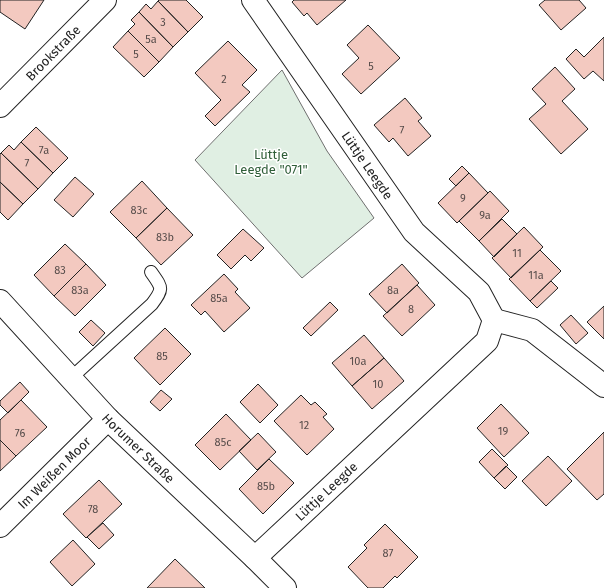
<svg xmlns="http://www.w3.org/2000/svg" width="604" height="588" font-family="'Fira Sans',sans-serif">
	<style>
		.green { fill: #e0efe3; stroke: #6f6f6f }
		.building { fill: #f3c9c0; stroke: #222 }
		.lines { fill: none; stroke-linecap: round; stroke-linejoin: round }
		.lane-casing { stroke: #222; stroke-width: 14 }
		.street-casing { stroke: #222; stroke-width: 24 }
		.lane { stroke: #fff; stroke-width: 12 }
		.street { stroke: #fff; stroke-width: 22 }
		.labels { text-anchor: middle; stroke-width: 3; stroke-linejoin: round; paint-order: stroke }
		.number-label { font-size: 11px; fill: #564c4a }
		.street-label { font-size: 13px; fill: #222; stroke: #fff }
		.park-label { font-size: 13px; fill: #2f5e38; stroke: #fff }
	</style>
	<rect width="100%" height="100%" fill="#fff"/>
	<path class="green" d="M282 70 327 151 374 218 302 278 195 160Z"/>
	<path class="building" d="M0 0H44L25 29 0 12Z
		M159 0H186L203 17 188 32 158 1Z
		M294 0H346L317 25 307 13 304 16 292 2Z
		M545 0H579L586 8 561 30 539 5Z
		M158 1 188 32 173 47 139 12 146 4 151 9Z
		M139 12 173 47 159 62 128 31 135 24 131 20Z
		M368 25 400 58 361 94 342 74 359 58 347 45Z
		M128 31 159 62 144 77 113 47Z
		M604 37V81L593 71 584 79 566 59 576 49 584 57Z
		M228 41 257 70 242 85 250 92 215 126 205 116 221 100 195 73Z
		M555 67 575 89 562 101 588 129 561 154 529 119 546 104 532 89Z
		M405 98 422 118 418 121 431 136 408 156 393 138 389 142 374 125Z
		M36 127 68 158 53 173 21 142Z
		M21 142 53 173 38 189 1 153 9 145 14 150Z
		M1 153 38 189 23 204 0 182V154Z
		M462 166 469 173 456 186 449 179Z
		M469 173 488 193 457 223 438 203Z
		M75 177 94 194 73 217 54 200Z
		M142 181 167 208 136 238 110 212Z
		M0 182 23 204 8 220 0 212Z
		M490 191 509 211 479 241 459 221Z
		M167 208 193 235 161 265 136 238Z
		M502 219 517 234 494 257 479 241Z
		M524 227 543 247 511 278 492 258Z
		M243 229 264 248 251 261 245 255 231 269 217 255Z
		M65 244 86 264 54 296 34 275Z
		M540 250 561 271 530 301 509 279Z
		M86 264 106 285 75 316 54 296Z
		M402 264 419 283 387 313 369 294Z
		M224 274 238 289 235 292 250 308 224 332 205 311 201 315 191 305Z
		M551 281 558 288 537 308 530 301Z
		M417 285 435 305 402 336 383 316Z
		M330 302 338 310 311 336 303 328Z
		M604 306V339L587 322Z
		M571 315 588 333 576 344 560 325Z
		M91 320 105 333 93 346 79 332Z
		M165 328 191 354 160 385 134 358Z
		M364 335 384 358 352 386 332 363Z
		M384 358 404 381 372 409 352 386Z
		M20 382 29 392 8 413 0 405V401Z
		M258 384 278 405 260 423 240 402Z
		M161 390 172 399 160 411 150 402Z
		M301 395 311 405 315 402 327 414 323 417 334 429 307 455 274 421Z
		M21 400 47 427 16 456 0 440V420Z
		M501 404 529 433 504 457 477 428Z
		M226 414 251 440 220 470 195 445Z
		M604 432V494L597 500 567 469Z
		M258 433 276 452 257 470 239 451Z
		M0 440 16 456 0 471Z
		M492 449 508 465 494 478 479 462Z
		M548 456 572 481 546 506 522 481Z
		M269 459 294 483 263 514 239 489Z
		M506 466 517 477 505 489 494 478Z
		M99 480 122 504 86 538 63 514Z
		M103 523 114 535 99 549 87 537Z
		M385 524 418 557 397 578 395 576 383 588H368L348 567 367 548 364 545Z
		M73 540 95 564 72 586 50 562Z
		M175 559 205 588H147Z"/>
	<g class="lines">
		<defs>
			<path id="lane" d="M71 378 152 304C164 288 162 288 151 272"/>
			<g id="street">
				<path id="s1" d="M253 0 414 232 479 292 494 320 487 341 255 558"/>
				<path id="s2" d="M0 106 105 0"/>
				<path id="s3" d="M0 301 108 419 255 558 285 588"/>
				<path d="M494 320 532 330 604 386"/>
				<path id="s4" d="M0 526 108 419"/>
			</g>
		</defs>
		<use href="#lane" class="lane-casing"/>
		<use href="#street" class="street-casing"/>
		<use href="#lane" class="lane"/>
		<use href="#street" class="street"/>
	</g>
	<g class="labels">
		<g class="number-label">
			<text x="163" y="26">3</text>
			<text x="151" y="43">5a</text>
			<text x="136" y="58">5</text>
			<text x="371" y="70">5</text>
			<text x="224" y="83">2</text>
			<text x="402" y="134">7</text>
			<text x="44" y="154">7a</text>
			<text x="27" y="167">7</text>
			<text x="463" y="202">9</text>
			<text x="139" y="214">83c</text>
			<text x="485" y="219">9a</text>
			<text x="165" y="241">83b</text>
			<text x="517" y="257">11</text>
			<text x="60" y="274">83</text>
			<text x="536" y="279">11a</text>
			<text x="80" y="294">83a</text>
			<text x="393" y="294">8a</text>
			<text x="219" y="302">85a</text>
			<text x="411" y="313">8</text>
			<text x="162" y="360">85</text>
			<text x="358" y="365">10a</text>
			<text x="378" y="388">10</text>
			<text x="304" y="429">12</text>
			<text x="503" y="435">19</text>
			<text x="20" y="437">76</text>
			<text x="223" y="446">85c</text>
			<text x="266" y="490">85b</text>
			<text x="93" y="513">78</text>
			<text x="388" y="557">87</text>
		</g>
		<g class="street-label">
			<text dy="5" stroke="none"><textPath href="#s2" startOffset="75">Brookstraße</textPath></text>
			<text dy="5" stroke="none"><textPath href="#s1" startOffset="201">Lüttje Leegde</textPath></text>
			<text dy="5" stroke="none"><textPath href="#s3" startOffset="202">Horumer Straße</textPath></text>
			<text dy="5" stroke="none"><textPath href="#s4" startOffset="76">Im Weißen Moor</textPath></text>
			<text transform="translate(326 491) rotate(-43)" y="5">Lüttje Leegde</text>
		</g>
		<g class="park-label">
			<text x="271" y="159">Lüttje<tspan x="271" dy="15">Leegde "071"</tspan></text>
		</g>
	</g>
</svg>
